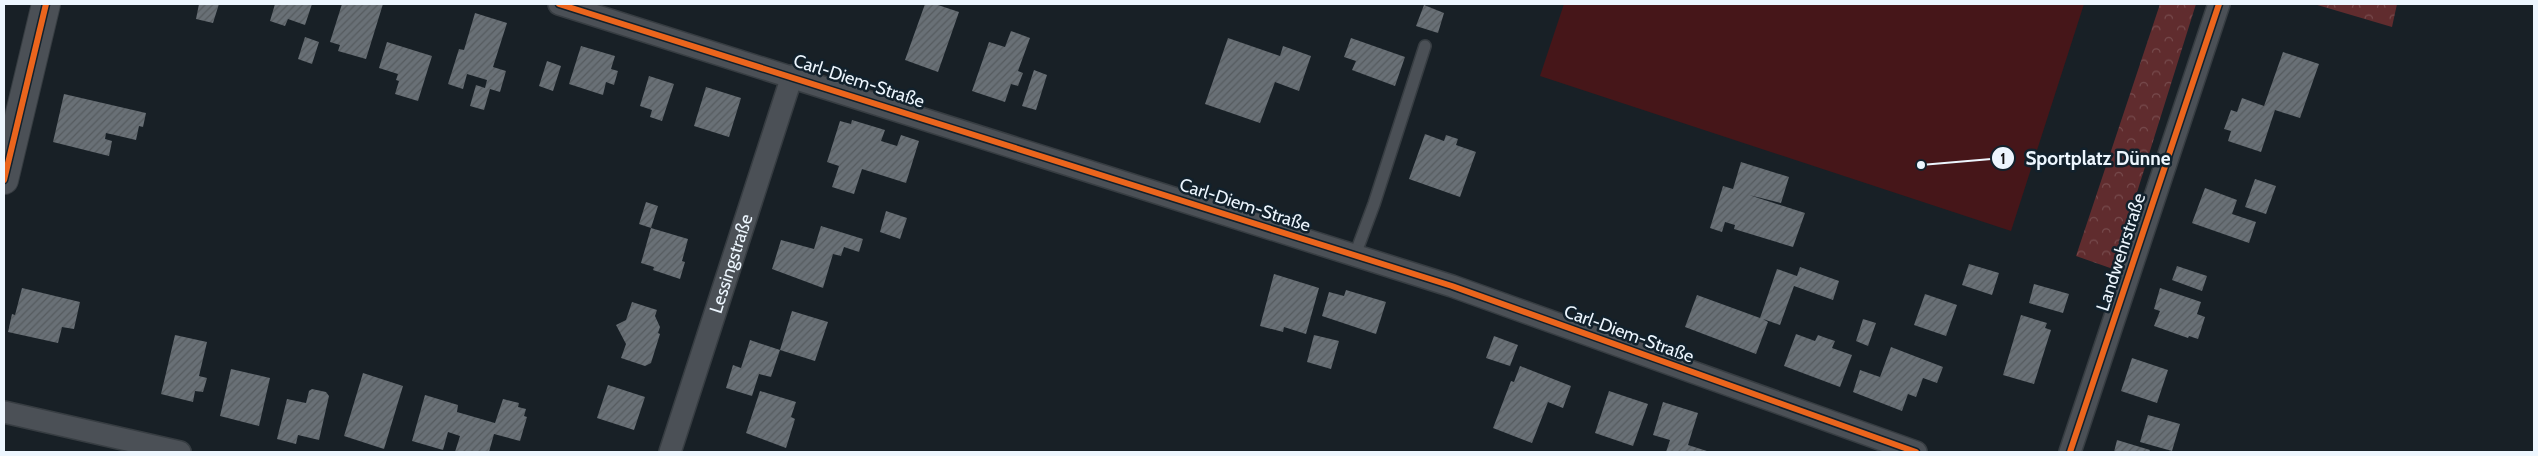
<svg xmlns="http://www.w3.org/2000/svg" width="2538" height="456" font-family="Cabin,sans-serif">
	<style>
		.green { fill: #461619 }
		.forest { fill: url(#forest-crowns) }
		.building { fill: url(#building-hatch) }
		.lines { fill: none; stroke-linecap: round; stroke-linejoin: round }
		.service-casing { stroke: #373d42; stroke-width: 14 }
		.minor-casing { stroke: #373d42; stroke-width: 24 }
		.tertiary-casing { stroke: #373d42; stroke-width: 30 }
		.service { stroke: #4b5056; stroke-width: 11 }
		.minor { stroke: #4b5056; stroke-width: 21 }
		.tertiary { stroke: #4b5056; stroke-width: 28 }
		.cycleway-casing { stroke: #12212c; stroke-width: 9 }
		.cycleway { stroke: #eb651d; stroke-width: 6 }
		.labels { text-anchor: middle; stroke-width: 5; stroke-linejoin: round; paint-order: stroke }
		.street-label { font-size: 18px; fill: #edf6fe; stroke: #12212c }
		.leader { fill: none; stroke: #edf6fe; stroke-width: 2 }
		.callout-dot { fill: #edf6fe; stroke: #12212c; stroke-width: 2 }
		.mark-label { font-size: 15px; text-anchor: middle; font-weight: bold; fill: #111 }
		.callout-label { font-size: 19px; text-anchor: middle; font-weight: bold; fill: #edf6fe; stroke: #12212c; stroke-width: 5; stroke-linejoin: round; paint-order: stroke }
	</style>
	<defs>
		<pattern id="forest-crowns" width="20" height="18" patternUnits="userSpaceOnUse" patternTransform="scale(1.25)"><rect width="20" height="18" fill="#602c2e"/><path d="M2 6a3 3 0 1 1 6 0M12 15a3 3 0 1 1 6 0" fill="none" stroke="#774b4d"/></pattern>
		<pattern id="building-hatch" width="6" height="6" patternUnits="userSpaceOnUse" patternTransform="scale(1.25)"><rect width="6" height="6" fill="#697076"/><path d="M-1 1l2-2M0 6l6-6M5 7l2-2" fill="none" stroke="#565b5f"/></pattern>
	</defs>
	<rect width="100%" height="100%" fill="#182026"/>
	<path class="green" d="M1564 4H2084L2011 231 1540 76Z"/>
	<path class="forest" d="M2160 4H2196L2113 269 2076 256Z
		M2314 4H2397L2392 27Z"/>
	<path class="building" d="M199 4H219L213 23 196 19Z
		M275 4H312L305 25 288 19 285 26 270 21Z
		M342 4H383L366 59 338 51 340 45 330 42Z
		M925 4H935L959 12 938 72 905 60Z
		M1424 5 1444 13 1438 33 1416 26Z
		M475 13 507 23 493 67 506 71 500 92 490 89 484 110 470 106 476 85 485 88 487 80 467 74 463 89 448 84 459 49 464 50Z
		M1011 31 1030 38 1018 71 1023 73 1018 86 1011 84 1005 102 972 91 989 42 1005 47Z
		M305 37 319 42 312 64 298 59Z
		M1228 38 1280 56 1283 46 1311 56 1299 91 1275 82 1260 123 1205 104Z
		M1351 38 1405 57 1395 86 1352 70 1356 61 1344 57Z
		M387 42 432 56 418 101 395 94 399 81 396 80 398 74 379 68Z
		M581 46 615 56 611 69 618 71 614 85 606 82 603 95 569 84Z
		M2283 52 2319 64 2300 118 2275 110 2261 152 2228 141 2231 131 2224 129 2231 110 2237 112 2242 98 2264 106Z
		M547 61 561 66 553 91 539 86Z
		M1034 70 1047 75 1036 110 1022 106Z
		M649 76 674 84 662 121 650 117 652 110 640 106Z
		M706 87 741 98 729 137 694 126Z
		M64 94 146 113 143 127 139 126 136 140 106 133 105 139 112 141 109 156 53 142Z
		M852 120 885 130 881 141 897 146 901 135 919 141 906 183 862 169 854 194 832 187 839 166 827 162 840 121 851 124Z
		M1425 134 1444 141 1446 135 1458 139 1456 145 1476 152 1460 197 1409 179Z
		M1741 162 1789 177 1781 203 1749 195 1805 213 1793 247 1734 229 1735 225 1725 222 1722 232 1710 228 1723 186 1733 189Z
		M2255 179 2276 186 2266 214 2245 207Z
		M2205 188 2237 200 2232 214 2256 222 2249 243 2192 223Z
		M646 202 658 206 651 228 639 224Z
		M886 211 907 218 900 239 880 232Z
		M821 226 863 239 859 252 844 247 841 256 833 254 823 288 772 269 781 240 814 249Z
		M651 228 688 239 682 261 685 262 680 279 653 270 654 267 641 263Z
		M1969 264 1999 273 1992 295 1962 285Z
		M2177 266 2207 276 2202 291 2172 280Z
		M1800 267 1839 281 1833 300 1794 286 1780 325 1763 319 1768 322 1756 354 1685 327 1697 295 1760 318 1777 269 1797 276Z
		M1274 274 1319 288 1306 334 1284 327 1283 332 1260 326Z
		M2034 284 2069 294 2063 313 2029 303Z
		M22 288 80 302 74 329 62 327 58 343 8 332 12 314 15 315Z
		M2160 288 2201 302 2197 314 2205 317 2198 339 2189 336 2188 338 2154 326 2160 311 2154 309Z
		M1346 290 1386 302 1376 334 1322 316 1329 292 1344 296Z
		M1925 294 1957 305 1946 336 1914 325Z
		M632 302 657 310 655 316 660 327 658 333 660 334 651 363 645 366 621 358 626 344 616 325 626 320Z
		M792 311 828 322 815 361 780 350Z
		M2021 315 2047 323 2045 328 2051 330 2034 384 2003 375Z
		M1863 319 1876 323 1868 346 1856 341Z
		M1796 334 1815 341 1818 335 1826 338 1835 341 1832 348 1852 355 1840 387 1784 366Z
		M175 335 207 342 199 376 207 378 203 392 195 391 193 402 161 394Z
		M1314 335 1339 341 1331 369 1307 362Z
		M1494 336 1518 345 1510 366 1486 358Z
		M750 340 780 350 771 377 759 374 752 396 726 388 733 365 741 368Z
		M1891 347 1943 367 1937 383 1923 378 1916 397 1908 394 1902 411 1853 392 1860 370 1880 377Z
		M2132 358 2168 370 2157 403 2121 391Z
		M1520 366 1571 386 1563 408 1548 402 1532 443 1493 428 1511 381 1514 382Z
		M231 369 270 378 259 426 220 416Z
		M363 373 403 386 384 449 344 436Z
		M608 385 645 397 634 430 597 418Z
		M312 389 326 392 329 396 319 440 298 435 296 444 277 439 287 399 306 403 309 391Z
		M760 391 796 402 791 417 795 419 786 448 746 433Z
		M1609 391 1648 404 1633 446 1595 433Z
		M425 395 458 405 457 412 495 423 503 399 519 403 518 407 526 409 524 416 527 417 520 441 494 434 489 452H455L460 436 448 432 443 450 412 441Z
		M1663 402 1698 413 1688 445 1710 452H1666L1670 440 1653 435Z
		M2148 415 2180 424 2172 451 2140 442Z
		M2117 440 2150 450 2149 452H2114Z"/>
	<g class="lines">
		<defs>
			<path id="service" d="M1355 255 1374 204 1425 46"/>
			<g id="minor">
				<path d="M559 4 1452 286 1916 452"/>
				<path d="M4 412 180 452"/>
				<path id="s1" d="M670 452 792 76"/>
				<path d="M2070 452 2219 4"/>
			</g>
			<path id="tertiary" d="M4 180 46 4"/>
		</defs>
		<use href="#service" class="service-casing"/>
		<use href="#minor" class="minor-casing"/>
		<use href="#tertiary" class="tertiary-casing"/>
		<use href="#service" class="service"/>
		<use href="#minor" class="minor"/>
		<use href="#tertiary" class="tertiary"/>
		<defs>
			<path id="cycleway" d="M559 4 1452 286 1916 452
				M4 180 46 4
				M2070 452 2219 4"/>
		</defs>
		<use href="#cycleway" class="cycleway-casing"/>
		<use href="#cycleway" class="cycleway"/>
	</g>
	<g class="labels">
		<g class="street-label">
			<text transform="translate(859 81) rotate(18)" y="6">Carl-Diem-Straße</text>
			<text transform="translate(1245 205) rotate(18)" y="6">Carl-Diem-Straße</text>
			<text transform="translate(2121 252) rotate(-72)" y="6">Landwehrstraße</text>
			<text dy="6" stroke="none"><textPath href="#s1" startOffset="198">Lessingstraße</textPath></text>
			<text transform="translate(1629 334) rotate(20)" y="6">Carl-Diem-Straße</text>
		</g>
	</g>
	<path class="leader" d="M1921 165L2003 158"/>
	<g class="callout-dot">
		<circle cx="1921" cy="165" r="5"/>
		<circle cx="2003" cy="158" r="12"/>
	</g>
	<g class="mark-label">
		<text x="2003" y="164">1</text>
	</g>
	<g class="callout-label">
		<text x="2098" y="165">Sportplatz Dünne</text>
	</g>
	<rect width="2538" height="456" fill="none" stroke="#edf6fe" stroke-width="10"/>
</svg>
